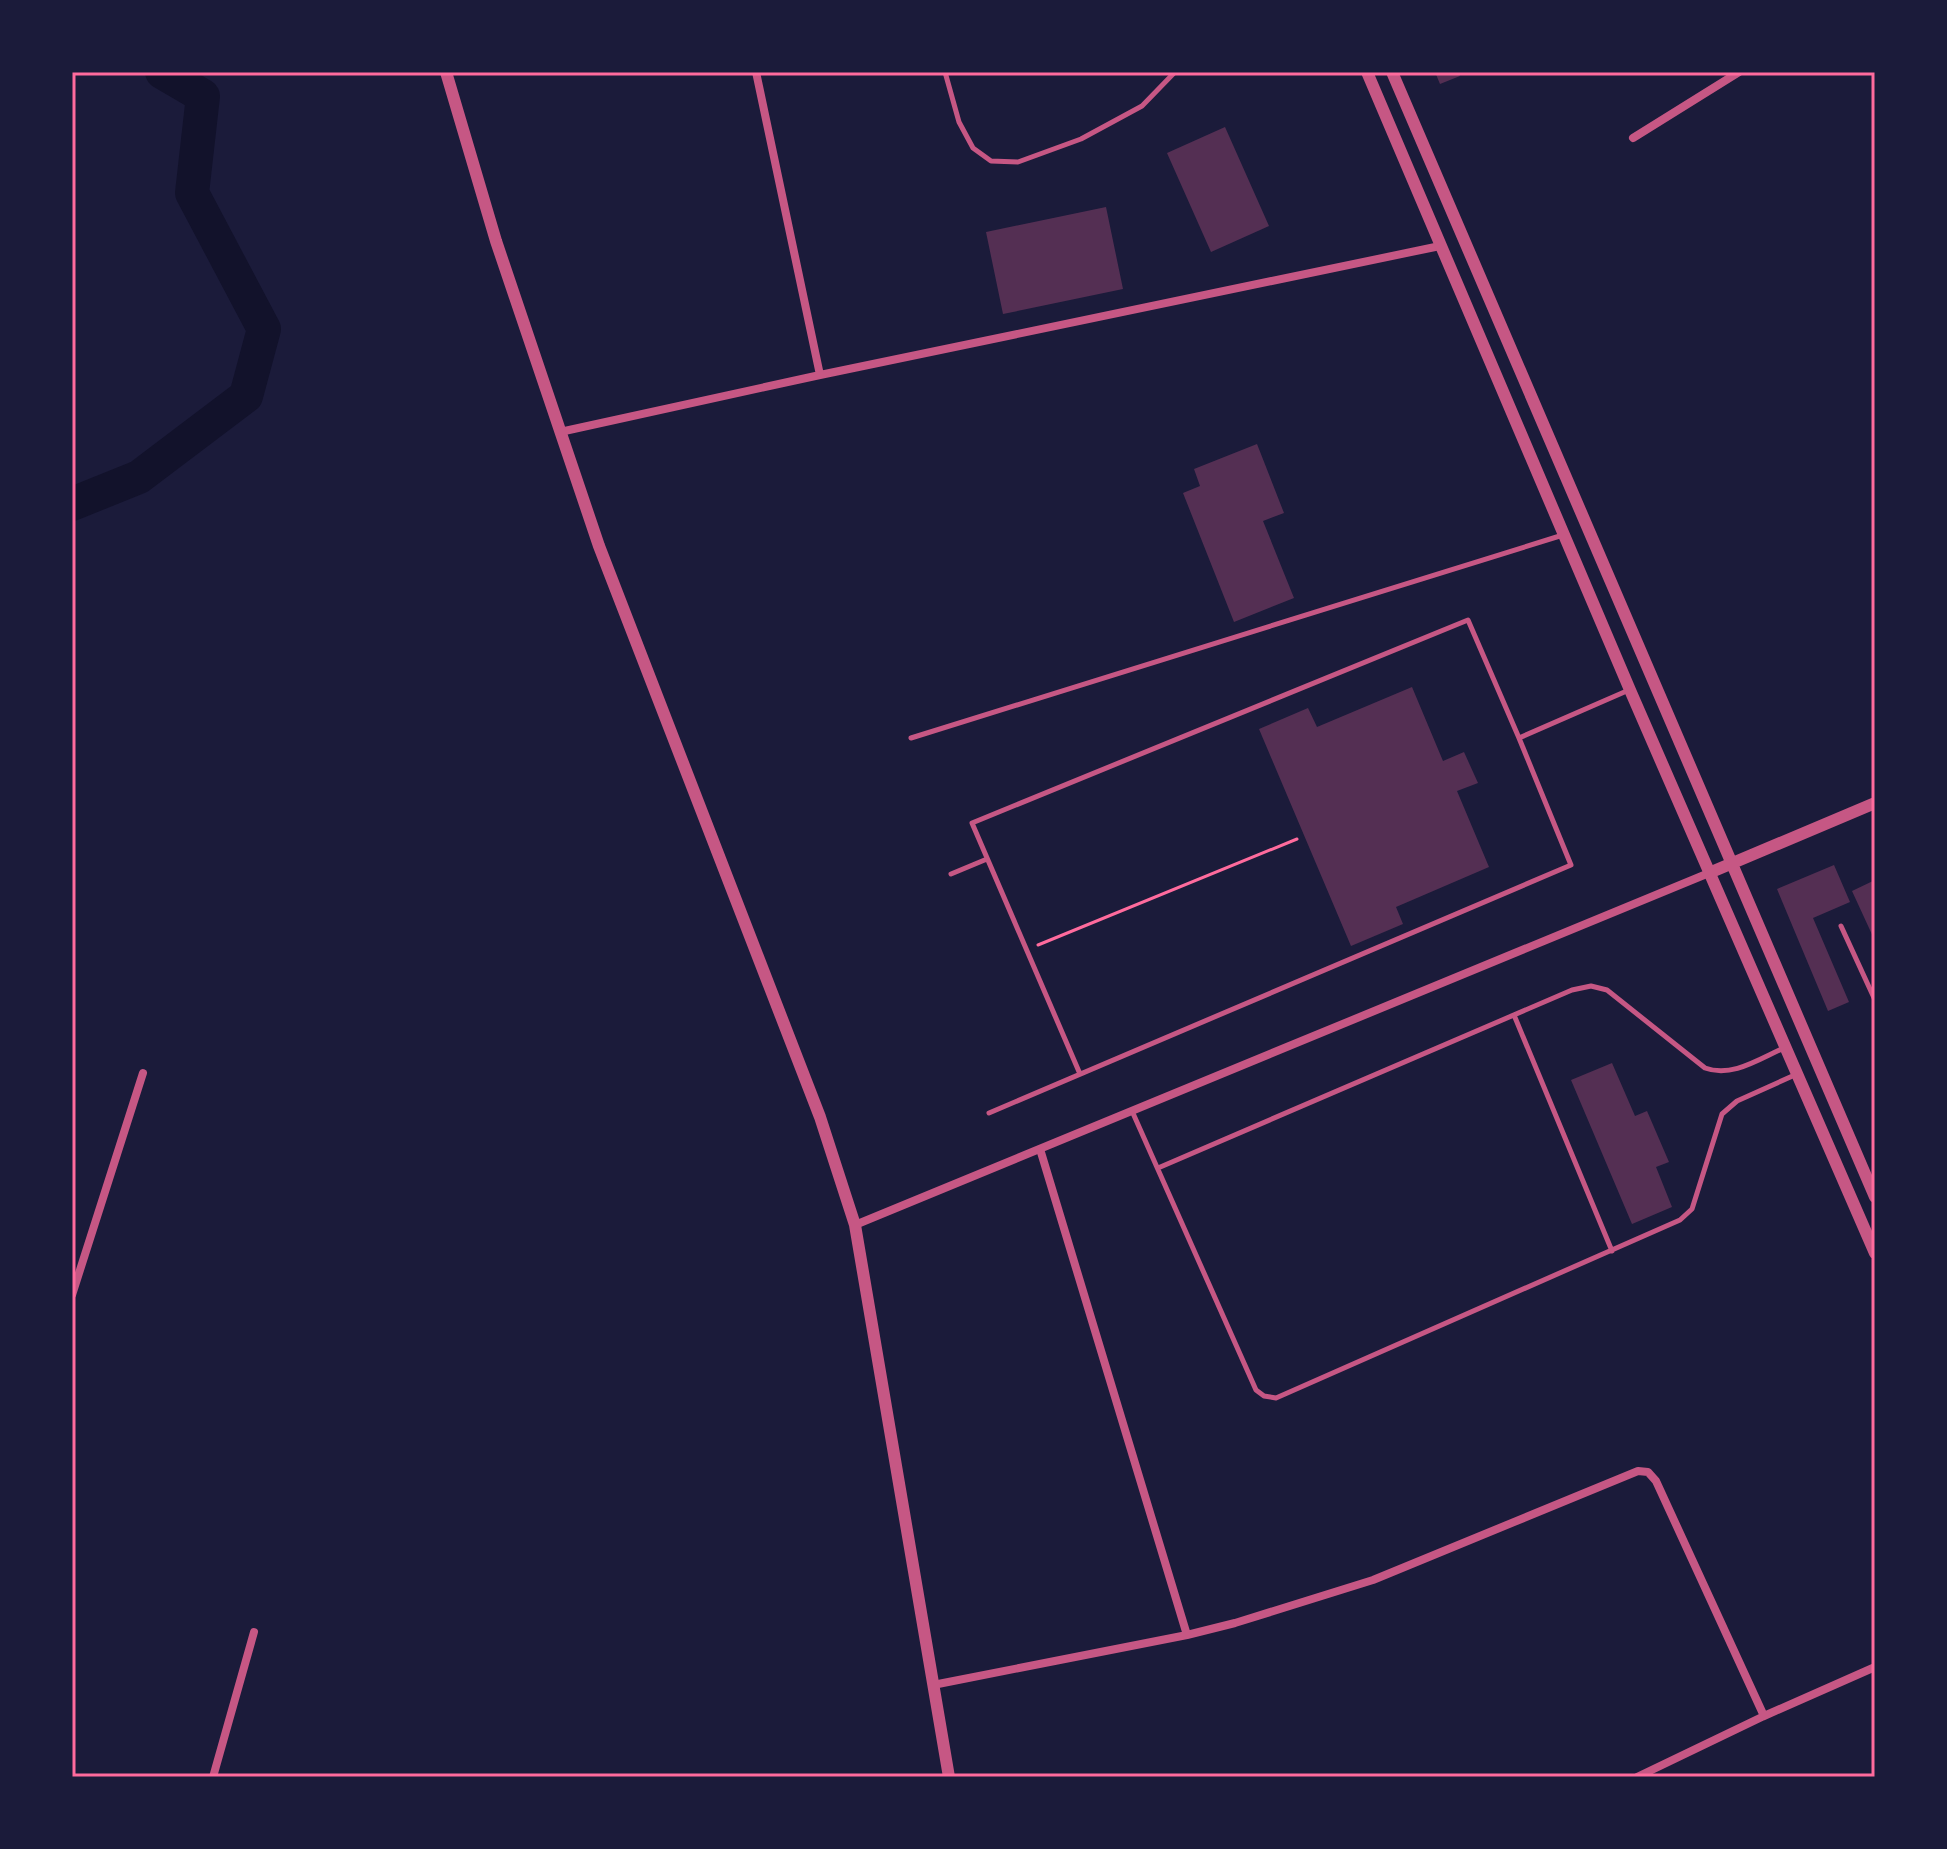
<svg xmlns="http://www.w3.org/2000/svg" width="1947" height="1849" font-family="Commissioner,sans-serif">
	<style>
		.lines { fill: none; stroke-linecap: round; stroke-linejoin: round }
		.river { stroke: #12122b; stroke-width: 34 }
		.building { fill: #542f53 }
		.path { stroke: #ff6b9d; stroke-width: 3 }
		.service { stroke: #c65784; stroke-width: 5 }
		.minor { stroke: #c65784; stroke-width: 8 }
		.tertiary { stroke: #c65784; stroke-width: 12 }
		.neatline { fill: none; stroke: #ff6b9d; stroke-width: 3 }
	</style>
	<rect width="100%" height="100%" fill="#1b1b3a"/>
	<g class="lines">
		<path class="river" d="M72 504 139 477 246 396 264 329 192 193 203 96 162 72"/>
	</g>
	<path class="building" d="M1435 72H1458L1460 76 1440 84Z
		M1225 127 1269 226 1211 252 1167 153Z
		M1106 207 1123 289 1003 314 986 232Z
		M1257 444 1284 513 1263 521 1294 598 1234 622 1183 493 1200 486 1194 469Z
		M1412 687 1443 761 1464 752 1478 783 1457 791 1489 867 1396 907 1403 924 1351 946 1259 729 1308 708 1317 727Z
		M1834 865 1850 902 1813 918 1849 1002 1828 1011 1777 889Z
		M1875 880V941L1852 891Z
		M1612 1063 1635 1116 1647 1111 1669 1162 1656 1167 1672 1207 1632 1224 1571 1080Z"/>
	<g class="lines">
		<path class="path" d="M1038 945 1297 839"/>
		<path class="service" d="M945 72 959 122 973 148 991 161 1018 162 1081 139 1142 106 1175 72
			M911 738 1563 535
			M951 874 987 859
			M1841 926 1875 1000
			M1514 1015 1612 1251
			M1080 1074 972 823 1468 620 1519 738 1629 690
			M1132 1111 1256 1390 1264 1396 1276 1398 1680 1220 1692 1209 1722 1114 1737 1101 1797 1074
			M989 1113 1571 865 1519 738
			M1158 1168 1572 990 1591 986 1607 990 1705 1068C1732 1078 1759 1059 1784 1048"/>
		<path class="minor" d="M756 72 820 375
			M1633 138 1739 72
			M560 432 820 375 1440 246
			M1040 1149 1187 1635
			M855 1225 1709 873
			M72 1295 143 1073
			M933 1685 1187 1635 1235 1623 1373 1580 1638 1471 1648 1472 1656 1481 1764 1716
			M213 1777 254 1632
			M1637 1777 1764 1716 1875 1667"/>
		<path class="tertiary" d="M446 72 496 241 599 546 820 1117 855 1225 949 1777
			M1367 72 1630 690 1875 1253
			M1392 72 1875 1197
			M1709 873 1875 803"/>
	</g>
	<rect width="1947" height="1849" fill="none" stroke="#1b1b3a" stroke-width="148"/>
	<rect x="74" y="74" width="1799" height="1701" class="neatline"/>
</svg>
